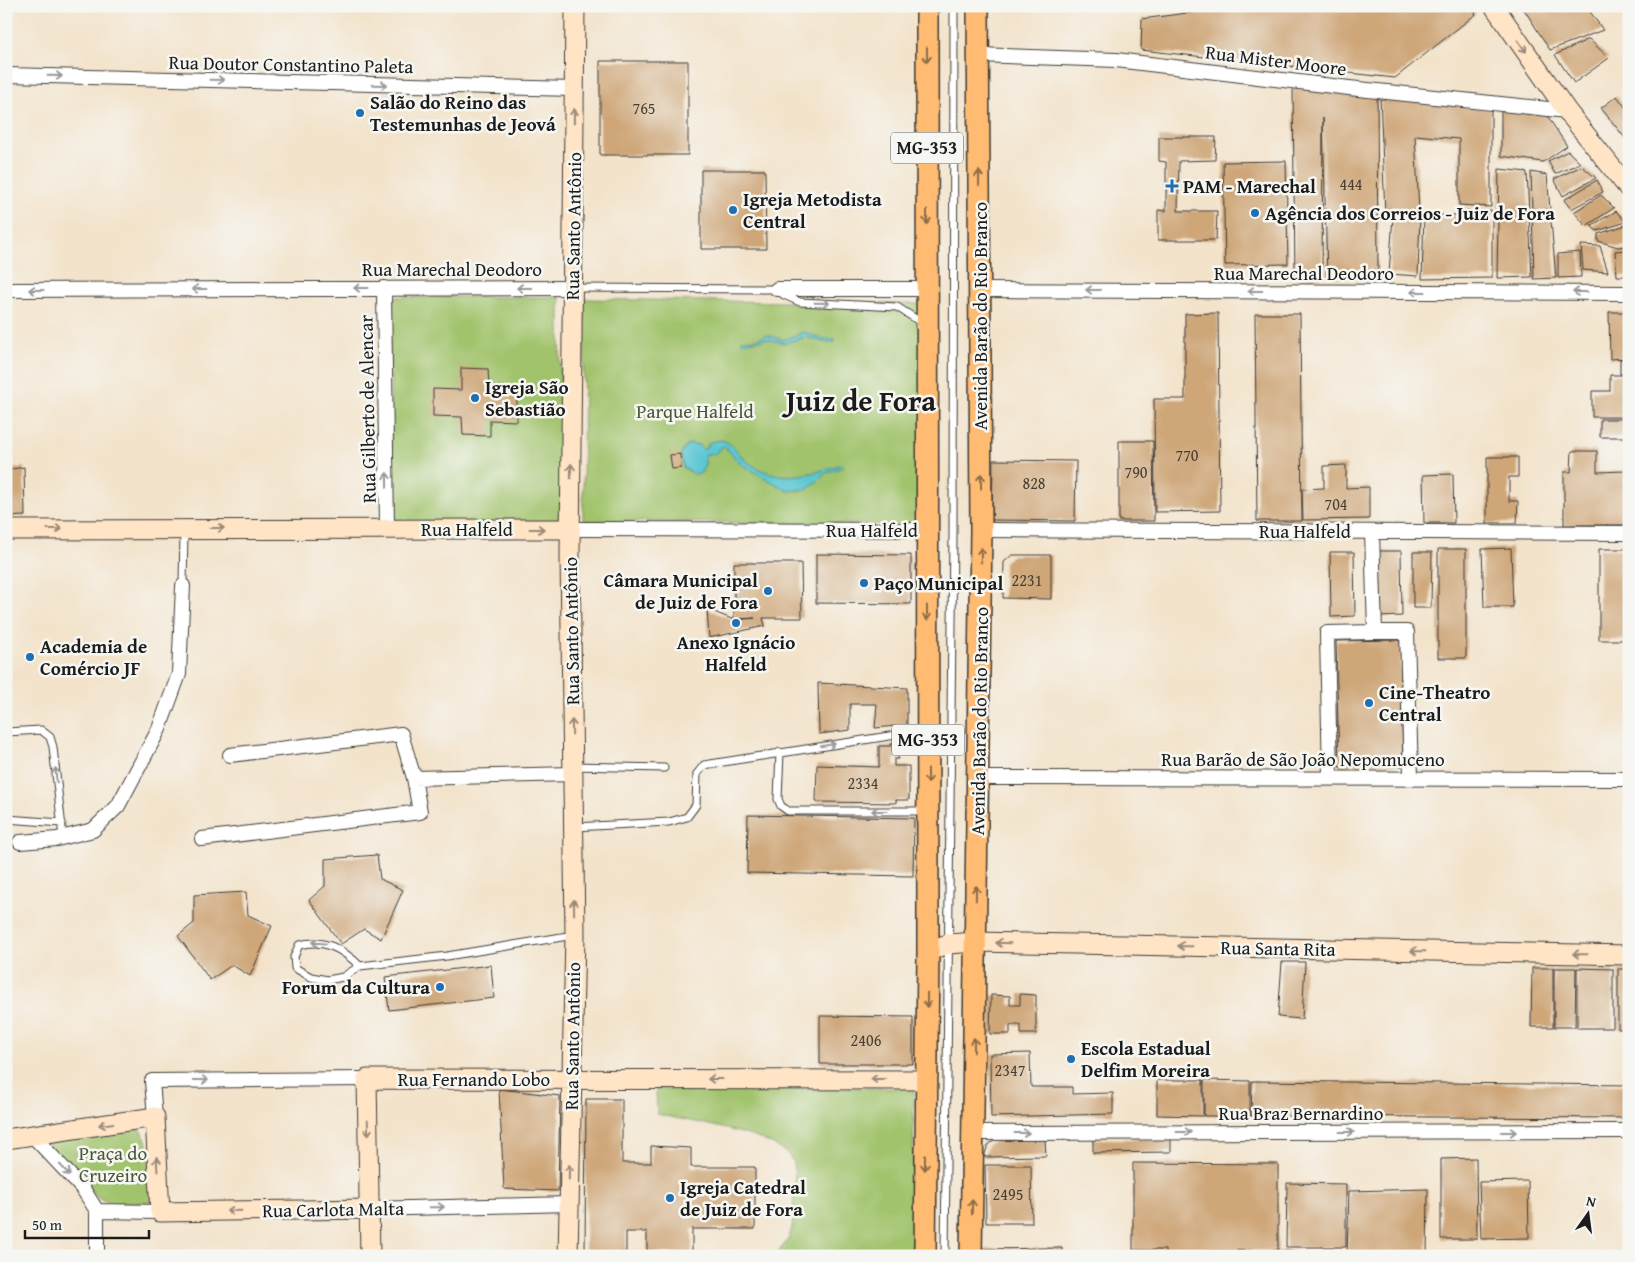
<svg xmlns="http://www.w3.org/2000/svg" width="1635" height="1262" font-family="'Gentium Book Plus',serif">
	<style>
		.green { fill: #a1c36c; stroke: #5e7044 }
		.water { fill: #5bc7d3; stroke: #3c7278 }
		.building { fill: #cea678 }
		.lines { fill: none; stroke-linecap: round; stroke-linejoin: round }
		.lane-casing { stroke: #3c3a36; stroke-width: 9 }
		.street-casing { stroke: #3c3a36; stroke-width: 16 }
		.secondary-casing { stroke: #3c3a36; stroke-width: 21 }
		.primary-casing { stroke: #3c3a36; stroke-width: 24 }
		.lane { stroke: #fff; stroke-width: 7 }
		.street { stroke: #fff; stroke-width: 14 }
		.secondary { stroke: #ffe4c6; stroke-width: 19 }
		.primary { stroke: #ffbb71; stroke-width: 21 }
		.oneway { stroke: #998a7a }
		.oneway2 { stroke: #8e6c46 }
		.oneway3 { stroke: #999 }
		.poi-dot { fill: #1f6fb2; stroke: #f6f6f2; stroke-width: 2 }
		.labels { text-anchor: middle; stroke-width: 5; stroke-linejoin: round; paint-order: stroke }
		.number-label { font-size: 16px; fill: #483e33 }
		.shield { fill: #f6f6f2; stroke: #5d5d5c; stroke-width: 1 }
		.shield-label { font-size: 18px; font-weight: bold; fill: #1c1c1c }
		.street-label { font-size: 19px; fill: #1c1c1c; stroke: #f6f6f2 }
		.poi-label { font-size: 19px; font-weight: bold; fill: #1c1c1c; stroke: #f6f6f2; text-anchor: start }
		.park-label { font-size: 19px; fill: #4b5638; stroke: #f6f6f2 }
		.town-label { font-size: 29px; font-weight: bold; fill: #1c1c1c; stroke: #f6f6f2 }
	</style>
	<rect width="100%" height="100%" fill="#f6f6f2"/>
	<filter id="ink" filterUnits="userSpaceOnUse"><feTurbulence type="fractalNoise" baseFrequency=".02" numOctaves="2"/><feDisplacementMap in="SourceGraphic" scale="10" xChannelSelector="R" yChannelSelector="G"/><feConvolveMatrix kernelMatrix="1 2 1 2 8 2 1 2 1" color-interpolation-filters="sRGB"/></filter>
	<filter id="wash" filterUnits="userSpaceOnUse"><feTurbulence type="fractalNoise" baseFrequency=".0096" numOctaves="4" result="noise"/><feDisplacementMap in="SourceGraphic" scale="20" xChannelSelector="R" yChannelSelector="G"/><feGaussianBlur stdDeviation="1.12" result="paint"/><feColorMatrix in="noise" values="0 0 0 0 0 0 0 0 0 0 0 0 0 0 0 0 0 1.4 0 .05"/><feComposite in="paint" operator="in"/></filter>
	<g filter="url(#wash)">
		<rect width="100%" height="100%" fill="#f3e3cb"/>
		<path class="green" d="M390 297H560L561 525H391Z
			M584 299 922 304V525L583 521Z
			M914 1088 912 1256H769C786 1250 793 1233 793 1217 793 1203 797 1176 793 1163 786 1135 684 1121 657 1114L656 1089Z
			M129 1125 141 1131 147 1142 152 1201C137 1203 120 1207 105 1201 84 1191 59 1156 43 1138Z"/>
		<path class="water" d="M804 332 822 339H835V342H823L806 337 785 343 766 339 742 343V340L756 339 766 335 784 340Z
			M722 440C736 445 738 455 748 462 777 484 811 475 842 464L843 467 826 473 808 489 788 491 742 465 724 446 714 454H705V465L701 473 695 474 683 468 681 453 688 444 699 445 704 450 710 442Z"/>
		<g id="blocks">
			<path class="building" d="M1239 6H1470L1476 14 1395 78 1141 50 1142 19Z
				M1522 6H1586L1603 30 1550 50Z
				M1589 39 1609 58 1574 83 1555 55Z
				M600 61H688V155H600Z
				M1293 86 1377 91 1378 279 1327 277 1323 118 1322 278 1295 279Z
				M1380 96 1491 110V207L1459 205V139L1415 135 1419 211 1385 213Z
				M1617 96 1629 112V143L1601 108Z
				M1501 109 1546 114 1567 146 1543 162 1501 156Z
				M1159 137H1216L1215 160 1179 161 1178 211H1217L1216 240H1158V210L1166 211V162L1159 161Z
				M1568 151 1580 163 1555 174 1548 161Z
				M1286 161 1288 264 1225 265 1223 162Z
				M1582 166 1596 178 1563 196 1554 179Z
				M1499 169 1527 172 1532 277 1497 278Z
				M701 170H765L766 249H701Z
				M1531 172 1547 175 1556 278 1534 279Z
				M1597 180 1603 192 1571 209 1564 200Z
				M1601 195 1614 208 1586 226 1574 212Z
				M1459 210 1492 211V278L1422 279 1424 215H1459Z
				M1616 211 1626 222 1597 231 1591 226Z
				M1407 215H1420L1418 276 1389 274 1393 216Z
				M1629 224V246L1618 247 1598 241V234Z
				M1581 245 1600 246 1608 272 1583 270Z
				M1629 250V276H1617L1615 251Z
				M1580 252 1581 277 1558 278V254Z
				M1609 312H1629V358L1610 359Z
				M1218 313 1220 511 1155 512 1154 399H1185V314Z
				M1255 314H1300L1302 521H1257Z
				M1620 359H1629V374H1620Z
				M461 368 488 369 489 386 517 388V421L490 420V436L463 435 462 417 433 416V389L461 390Z
				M1610 375H1629V417H1592V391H1610Z
				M1600 419H1629V459H1625V437H1600Z
				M1119 441H1153L1154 521H1119Z
				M1572 451H1597V472L1625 471V459H1629V525H1564V472H1571Z
				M680 454 681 468 672 469 670 455Z
				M1487 457H1518V477H1509V501H1518L1517 523H1487Z
				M993 460 1076 461 1075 521 992 520Z
				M1346 465V488L1369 487V519L1303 520 1302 489 1324 488V466Z
				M24 467 25 516 6 517V470Z
				M1453 474 1454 523H1424L1423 475Z
				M1511 548 1513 607H1484L1482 549Z
				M1438 549H1466V658H1438Z
				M1599 549H1629V640H1599Z
				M1378 551H1401L1402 616 1379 617Z
				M1330 552H1354L1355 616 1331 617Z
				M1413 552H1432L1431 608H1413Z
				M816 554 911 555V604L816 603Z
				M1012 555H1051V599L1003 598 1004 562Z
				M734 563H801L802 618H763L765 626 709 638 707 609 734 620 755 618 734 619Z
				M1400 640 1403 766 1339 767 1336 641Z
				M818 683 907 688V725L875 728 877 704H850V730L819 734Z
				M891 744H898V759H894V766H909V800H896V803L816 802 817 765 879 767V746H891Z
				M748 815 914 818 913 876 747 873Z
				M377 855 380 879 403 890 381 939 364 929 341 944 309 900 325 886V859Z
				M246 892 248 915 272 926 250 976 232 965 210 980 178 936 194 923V895Z
				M1282 962H1305L1302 1019 1278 1017Z
				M491 965 494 998 389 1010 385 977Z
				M1532 968H1553V1027H1531Z
				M1554 968H1576L1575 1027H1554Z
				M1577 968 1613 969V1028H1577Z
				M1618 969H1629V1029H1618Z
				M1020 994 1036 995V1034H1021V1025H1010V1034H990L991 995 1010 996V1005H1020Z
				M820 1016 913 1017V1064H820Z
				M1030 1053 1031 1087H1072V1094L1113 1093V1114L991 1117 990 1054Z
				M1157 1080H1203V1116L1157 1115Z
				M1204 1080 1250 1081V1116H1204Z
				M1252 1081 1629 1085V1118L1251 1116Z
				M499 1089 560 1096 558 1191 504 1189Z
				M586 1099H622V1163H651V1146L691 1148V1167H755V1229H692V1253H647V1232H626V1256H585Z
				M1093 1139H1171V1152L1093 1153Z
				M995 1140H1045L1046 1156 984 1157 988 1145Z
				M1476 1158 1477 1239H1441V1159Z
				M1133 1163 1278 1164V1250L1205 1251H1300V1256H1165V1250H1133Z
				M985 1165H1031L1032 1223H986Z
				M1528 1181 1529 1238 1481 1239 1479 1182Z
				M1287 1183 1346 1184V1247H1286Z
				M1428 1189 1427 1256H1347L1349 1191Z
				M1062 1248V1256H979V1249Z"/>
		</g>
	</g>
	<g filter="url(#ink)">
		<use href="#blocks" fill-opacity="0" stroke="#3c3a36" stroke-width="1"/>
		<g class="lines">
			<defs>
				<path id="lane" d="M573 288 777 289 784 295 800 302 897 307 919 321V326
					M183 586 184 531
					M6 732 41 730 50 737 53 747 63 837
					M780 752 778 799 781 806 788 811H925
					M573 766 664 768
					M6 819 62 823
					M574 827 669 822 687 817 696 805 697 774 704 765 902 734 926 733
					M360 966C342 949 324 938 299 945L294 957 295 968 311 977 328 980 343 977 360 966 447 956 574 935
					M945 1256 953 535 954 6"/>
				<path id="street" d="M979 55 1116 60 1349 88 1567 111
					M6 75 574 89
					M384 288 387 529
					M777 289H927
					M6 290 573 288
					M980 290 1629 293
					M570 529 927 530
					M981 530 1629 533
					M1375 632H1407L1411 778
					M230 755 401 734 414 778
					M978 778 1629 779
					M1330 778 1327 633 1375 632 1372 532
					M202 839 420 812 414 778 573 774
					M20 842 57 839 93 830 118 806 159 729 179 674 183 586
					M155 1117 152 1081 367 1079
					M973 1133 1629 1131
					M32 1135 83 1189 97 1211V1256
					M370 1209 569 1204
					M97 1211 160 1212"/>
				<path id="secondary" d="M1494 6 1567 111 1629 189
					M6 530 570 529
					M928 951 948 944 976 942 1629 955
					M6 1139 155 1117 160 1212 370 1209
					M370 1256 367 1079 926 1080
					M568 1256 575 935 570 555 575 6"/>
				<path id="primary" d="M925 1256 928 951 927 6
					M971 1256 981 530 978 6"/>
			</defs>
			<use href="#lane" class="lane-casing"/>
			<use href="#street" class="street-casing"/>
			<use href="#secondary" class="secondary-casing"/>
			<use href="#primary" class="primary-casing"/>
			<use href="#lane" class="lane"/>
			<use href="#street" class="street"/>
			<use href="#secondary" class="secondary"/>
			<use href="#primary" class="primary"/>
		</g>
		<defs><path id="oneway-shaft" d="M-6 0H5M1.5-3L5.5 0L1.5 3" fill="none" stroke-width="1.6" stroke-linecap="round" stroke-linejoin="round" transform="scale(1.25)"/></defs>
		<g class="oneway">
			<use href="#oneway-shaft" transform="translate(1522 46) rotate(55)"/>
			<use href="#oneway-shaft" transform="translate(574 116) rotate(-89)"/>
			<use href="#oneway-shaft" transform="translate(571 471) rotate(-89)"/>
			<use href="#oneway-shaft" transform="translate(217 528)"/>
			<use href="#oneway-shaft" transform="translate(55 529)"/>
			<use href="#oneway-shaft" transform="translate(537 529)"/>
			<use href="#oneway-shaft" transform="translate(572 727) rotate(-91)"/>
			<use href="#oneway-shaft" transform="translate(574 907) rotate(-91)"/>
			<use href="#oneway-shaft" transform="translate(1003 943) rotate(-178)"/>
			<use href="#oneway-shaft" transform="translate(1185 946) rotate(-179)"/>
			<use href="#oneway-shaft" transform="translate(1418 951) rotate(-179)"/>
			<use href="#oneway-shaft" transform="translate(1580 954) rotate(-179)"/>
			<use href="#oneway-shaft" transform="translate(715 1079) rotate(-180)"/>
			<use href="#oneway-shaft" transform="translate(878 1079) rotate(-180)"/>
			<use href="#oneway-shaft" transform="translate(106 1124) rotate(172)"/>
			<use href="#oneway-shaft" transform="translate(368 1128) rotate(88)"/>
			<use href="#oneway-shaft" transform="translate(157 1164) rotate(-93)"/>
			<use href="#oneway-shaft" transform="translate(569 1172) rotate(-89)"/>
			<use href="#oneway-shaft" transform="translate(234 1211) rotate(179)"/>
		</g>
		<g class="oneway2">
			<use href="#oneway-shaft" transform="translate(927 55) rotate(90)"/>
			<use href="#oneway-shaft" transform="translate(979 178) rotate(-91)"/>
			<use href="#oneway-shaft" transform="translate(927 217) rotate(90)"/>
			<use href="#oneway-shaft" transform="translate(981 481) rotate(-90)"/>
			<use href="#oneway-shaft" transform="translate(981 555) rotate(-89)"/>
			<use href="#oneway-shaft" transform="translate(927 613) rotate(90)"/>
			<use href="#oneway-shaft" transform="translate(928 776) rotate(90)"/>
			<use href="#oneway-shaft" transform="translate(976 893) rotate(-89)"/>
			<use href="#oneway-shaft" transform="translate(927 1000) rotate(91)"/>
			<use href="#oneway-shaft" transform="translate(974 1045) rotate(-89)"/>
			<use href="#oneway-shaft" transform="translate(925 1163) rotate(90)"/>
			<use href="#oneway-shaft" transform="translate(972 1207) rotate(-89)"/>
		</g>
		<g class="oneway3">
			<use href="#oneway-shaft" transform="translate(55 76) rotate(1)"/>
			<use href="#oneway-shaft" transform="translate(217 80) rotate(1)"/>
			<use href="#oneway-shaft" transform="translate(380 85) rotate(1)"/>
			<use href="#oneway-shaft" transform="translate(361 288) rotate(180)"/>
			<use href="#oneway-shaft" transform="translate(524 288) rotate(180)"/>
			<use href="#oneway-shaft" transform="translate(199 289) rotate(180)"/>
			<use href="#oneway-shaft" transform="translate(36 290) rotate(180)"/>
			<use href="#oneway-shaft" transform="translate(1093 290) rotate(-180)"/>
			<use href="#oneway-shaft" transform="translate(1255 291) rotate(-180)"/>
			<use href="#oneway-shaft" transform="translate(1418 292) rotate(-180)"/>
			<use href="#oneway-shaft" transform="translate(1580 292) rotate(-180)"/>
			<use href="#oneway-shaft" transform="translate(822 303) rotate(1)"/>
			<use href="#oneway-shaft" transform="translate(387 480) rotate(-91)"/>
			<use href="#oneway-shaft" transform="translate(828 745) rotate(-9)"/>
			<use href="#oneway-shaft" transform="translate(56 775) rotate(-96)"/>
			<use href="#oneway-shaft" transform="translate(879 811) rotate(-180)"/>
			<use href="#oneway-shaft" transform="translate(319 943) rotate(-174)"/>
			<use href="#oneway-shaft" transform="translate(201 1080)"/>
			<use href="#oneway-shaft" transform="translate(1184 1132)"/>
			<use href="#oneway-shaft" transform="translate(1347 1132)"/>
			<use href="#oneway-shaft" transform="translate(1509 1132)"/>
			<use href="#oneway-shaft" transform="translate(1022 1133)"/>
			<use href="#oneway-shaft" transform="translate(65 1170) rotate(47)"/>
			<use href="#oneway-shaft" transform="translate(437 1207) rotate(-1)"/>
		</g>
	</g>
	<g class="poi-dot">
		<circle cx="360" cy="113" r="5"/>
		<path d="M1169.5 178.5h5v5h5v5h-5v5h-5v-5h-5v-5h5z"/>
		<circle cx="733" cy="210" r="5"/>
		<circle cx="1255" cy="213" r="5"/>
		<circle cx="475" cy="398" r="5"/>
		<circle cx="864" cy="583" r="5"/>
		<circle cx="768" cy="591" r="5"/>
		<circle cx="736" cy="623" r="5"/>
		<circle cx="30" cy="657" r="5"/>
		<circle cx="1369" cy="703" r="5"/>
		<circle cx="440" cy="987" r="5"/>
		<circle cx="1071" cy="1059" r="5"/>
		<circle cx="670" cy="1198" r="5"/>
	</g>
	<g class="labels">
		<g class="number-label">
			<text x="644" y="114">765</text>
			<text x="1351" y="190">444</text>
			<text x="1187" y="461">770</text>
			<text x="1136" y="478">790</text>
			<text x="1034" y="489">828</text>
			<text x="1336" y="510">704</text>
			<text x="1027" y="586">2231</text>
			<text x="863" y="789">2334</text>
			<text x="866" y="1046">2406</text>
			<text x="1010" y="1076">2347</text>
			<text x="1008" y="1200">2495</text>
		</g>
		<g class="shield">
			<rect x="891" y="132.5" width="72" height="31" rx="4"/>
			<rect x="892" y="724.5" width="72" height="31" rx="4"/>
		</g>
		<g class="shield-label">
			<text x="927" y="154">MG-353</text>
			<text x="928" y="746">MG-353</text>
		</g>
		<g class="street-label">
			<text transform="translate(1276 60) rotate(7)" y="7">Rua Mister Moore</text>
			<text transform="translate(291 64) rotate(1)" y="7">Rua Doutor Constantino Paleta</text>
			<text transform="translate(573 226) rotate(-89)" y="7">Rua Santo Antônio</text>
			<text x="452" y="276">Rua Marechal Deodoro</text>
			<text x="1304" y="280">Rua Marechal Deodoro</text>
			<text transform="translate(980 316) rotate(-90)" y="7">Avenida Barão do Rio Branco</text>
			<text transform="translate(367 409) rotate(-91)" y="7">Rua Gilberto de Alencar</text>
			<text x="467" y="536">Rua Halfeld</text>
			<text x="872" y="537">Rua Halfeld</text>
			<text x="1305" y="538">Rua Halfeld</text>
			<text transform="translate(571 631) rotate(-91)" y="7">Rua Santo Antônio</text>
			<text transform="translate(979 721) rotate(-89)" y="7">Avenida Barão do Rio Branco</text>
			<text x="1303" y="766">Rua Barão de São João Nepomuceno</text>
			<text transform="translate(1278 948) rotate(1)" y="7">Rua Santa Rita</text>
			<text transform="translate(572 1036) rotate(-89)" y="7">Rua Santo Antônio</text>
			<text x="474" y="1086">Rua Fernando Lobo</text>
			<text x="1301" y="1120">Rua Braz Bernardino</text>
			<text transform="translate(333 1209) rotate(-1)" y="7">Rua Carlota Malta</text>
		</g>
		<g class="poi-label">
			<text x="370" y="109">Salão do Reino das<tspan x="370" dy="22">Testemunhas de Jeová</tspan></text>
			<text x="1183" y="193">PAM - Marechal</text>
			<text x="743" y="206">Igreja Metodista<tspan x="743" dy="22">Central</tspan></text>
			<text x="1265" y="220">Agência dos Correios - Juiz de Fora</text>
			<text x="485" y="394">Igreja São<tspan x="485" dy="22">Sebastião</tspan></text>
			<text x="758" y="587" text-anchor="end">Câmara Municipal<tspan x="758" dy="22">de Juiz de Fora</tspan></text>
			<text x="874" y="590">Paço Municipal</text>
			<text x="736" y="649" text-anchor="middle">Anexo Ignácio<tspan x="736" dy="22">Halfeld</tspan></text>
			<text x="40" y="653">Academia de<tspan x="40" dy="22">Comércio JF</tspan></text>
			<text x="1379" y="699">Cine-Theatro<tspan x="1379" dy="22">Central</tspan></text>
			<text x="430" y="994" text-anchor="end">Forum da Cultura</text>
			<text x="1081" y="1055">Escola Estadual<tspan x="1081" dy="22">Delfim Moreira</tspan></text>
			<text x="680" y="1194">Igreja Catedral<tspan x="680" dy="22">de Juiz de Fora</tspan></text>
		</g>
		<g class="park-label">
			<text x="695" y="418">Parque Halfeld</text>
			<text x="113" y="1160">Praça do<tspan x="113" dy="22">Cruzeiro</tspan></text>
		</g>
		<g class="town-label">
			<text x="861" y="411">Juiz de Fora</text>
		</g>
	</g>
	<rect width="1635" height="1262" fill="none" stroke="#f6f6f2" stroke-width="25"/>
	<g transform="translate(1588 1214) rotate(14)" stroke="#f6f6f2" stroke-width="4" paint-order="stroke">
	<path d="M0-4L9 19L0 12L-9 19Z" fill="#1c1c1c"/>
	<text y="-8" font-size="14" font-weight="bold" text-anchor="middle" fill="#1c1c1c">N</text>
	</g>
	<path d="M25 1230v8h124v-8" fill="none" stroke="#1c1c1c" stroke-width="2.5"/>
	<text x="32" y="1230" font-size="15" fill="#1c1c1c" stroke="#f6f6f2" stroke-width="4" paint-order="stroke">50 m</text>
</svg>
